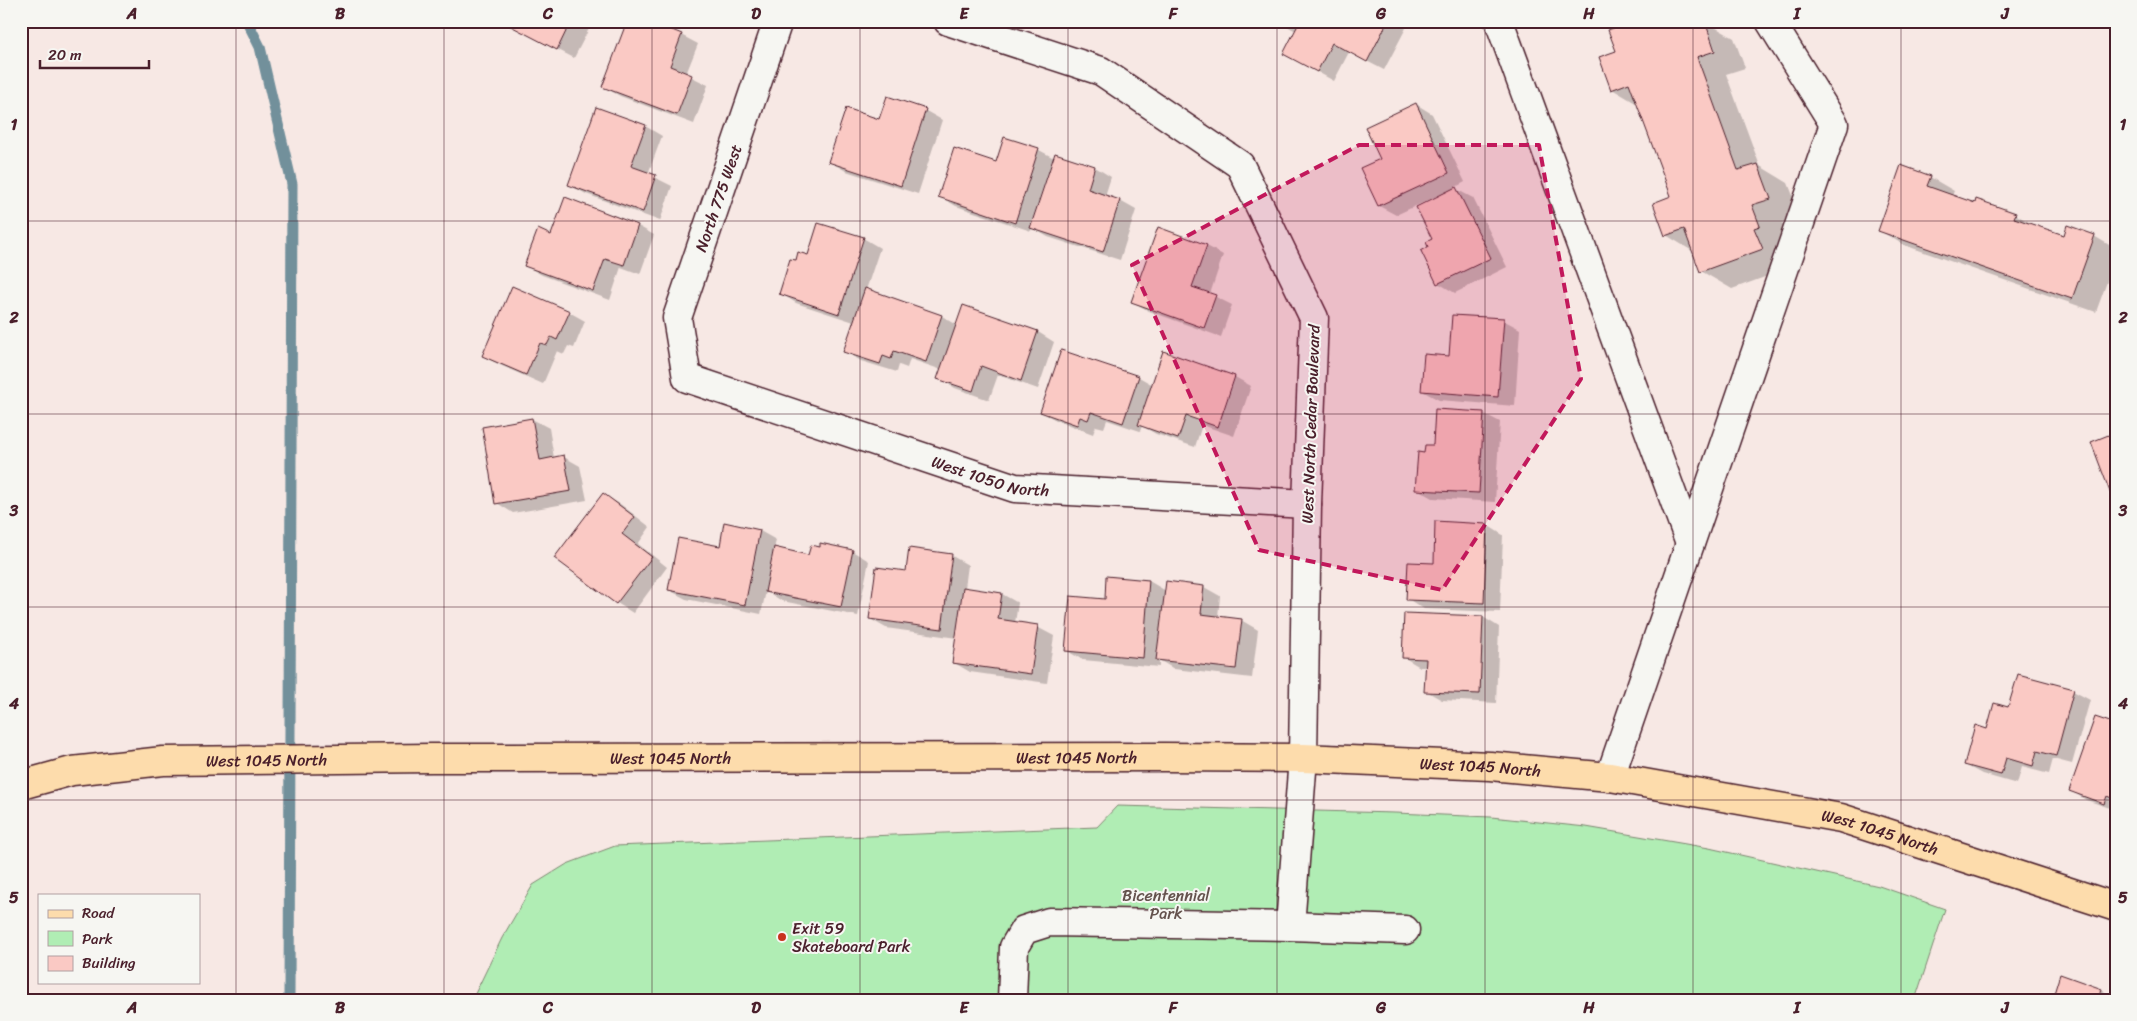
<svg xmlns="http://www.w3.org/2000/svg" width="2137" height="1021" font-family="Sriracha,sans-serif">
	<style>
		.green { fill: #b0edb4; stroke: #7d8670 }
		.shadow { fill: #0003 }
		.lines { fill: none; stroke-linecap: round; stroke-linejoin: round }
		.stream { stroke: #72909b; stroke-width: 11 }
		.building { fill: #fac9c4; stroke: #4a1f2b }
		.minor-casing { stroke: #4a1f2b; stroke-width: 31 }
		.major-casing { stroke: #4a1f2b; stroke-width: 31 }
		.minor { stroke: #f6f6f2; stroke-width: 28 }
		.major { stroke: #fddcac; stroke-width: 28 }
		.marked { fill: #c2185b; fill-opacity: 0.2; stroke: #c2185b; stroke-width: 4; stroke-dasharray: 10 6; stroke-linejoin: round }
		.grid { fill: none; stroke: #4a1f2b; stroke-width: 1; stroke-opacity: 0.55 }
		.poi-dot { fill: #c8321e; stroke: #f6f6f2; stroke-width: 2 }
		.labels { text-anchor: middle; stroke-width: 4; stroke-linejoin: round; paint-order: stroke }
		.street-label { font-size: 16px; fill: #4a1f2b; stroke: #f6f6f2 }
		.park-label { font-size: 16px; fill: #64524d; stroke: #f6f6f2 }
		.poi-label { font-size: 16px; fill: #4a1f2b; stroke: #f6f6f2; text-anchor: start }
		.neatline { fill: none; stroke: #4a1f2b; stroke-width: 2 }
		.grid-label { font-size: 16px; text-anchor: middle; font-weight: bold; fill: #4a1f2b }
	</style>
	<rect width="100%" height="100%" fill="#f7e8e4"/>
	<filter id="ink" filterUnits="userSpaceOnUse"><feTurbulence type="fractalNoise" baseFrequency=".02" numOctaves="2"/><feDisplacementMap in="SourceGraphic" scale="10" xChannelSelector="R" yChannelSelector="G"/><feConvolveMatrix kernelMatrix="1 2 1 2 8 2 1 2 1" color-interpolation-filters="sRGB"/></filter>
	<g filter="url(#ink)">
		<path class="green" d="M1117 806 1395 813 1491 817 1586 827 1709 848 1879 886 1945 909 1915 1000H472L502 938 533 885 567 864 615 846 1097 827Z"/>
		<path class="shadow" d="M502 21H593L574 58Z
			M1245 21H1261L1257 28Z
			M1278 21H1394L1406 28 1384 70 1349 52 1334 81 1301 63 1296 31Z
			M1636 21H1704L1734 38 1745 68 1726 74 1760 166 1788 183 1801 216 1782 223 1789 243 1792 267 1732 289 1701 271 1694 252 1666 235 1673 197 1639 105 1612 89 1618 52Z
			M2104 21H2116V28Z
			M681 35 698 44 686 74 708 85 694 124 620 96 604 87Z
			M887 98 926 111 942 120 918 194 846 171 830 162 880 120Z
			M1416 104 1432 114 1465 182 1454 188 1473 198 1507 267 1455 293 1438 283 1430 248 1433 240 1437 196 1396 215 1379 206 1362 168 1382 159Z
			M645 126 662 136 648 174 672 186 660 221 586 194 570 185Z
			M1005 138 1039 150 1054 158 1055 155 1095 167 1111 177 1105 196 1120 201 1136 210 1120 260 1048 237 1032 228 1031 231 956 206 939 196 997 164Z
			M1930 177 1954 191 1952 196 2015 214 2037 227 2064 236H2094L2116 249V257L2096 312 1904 245 1880 231Z
			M565 199 638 226 654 235 640 274 621 267 610 300 542 275 526 266 552 236Z
			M1159 229 1207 246 1223 255 1210 294 1232 305 1221 337 1149 311 1133 302Z
			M863 238 880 248 866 290 942 316 957 325 964 307 1038 332 1054 342 1038 389 998 375 989 400 955 388 939 378 942 370 910 359 907 368 899 365 897 372 861 361 844 351 854 322 796 303 780 293 797 262Z
			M569 312 585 321 574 348 568 346 564 354 557 351 543 384 500 365 483 356Z
			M1503 320 1520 329 1515 406 1439 400 1422 391 1450 357Z
			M1062 351 1139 377 1153 385 1164 353 1235 377 1251 386 1234 436 1202 425 1195 447 1156 434 1142 426 1140 431 1107 420 1104 428 1096 426 1093 434 1058 421 1041 412Z
			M1483 413 1500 422 1495 502 1433 498 1417 489 1425 454Z
			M532 419 549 428 554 458 564 457 580 466 587 500 513 513 497 503Z
			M604 495 620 504 650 527 638 544 667 567 633 613 617 603 556 557Z
			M1487 525 1503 535 1500 612 1424 609 1408 599 1435 565Z
			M760 531 776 540 774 549 809 556 852 551 869 561 858 616 782 601 766 591 761 614 686 599 669 590 720 548Z
			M910 550 952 556 968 565 965 588 1002 594 1018 603 1015 623 1037 627 1054 636 1047 683 970 672 953 662 957 638 886 628 870 619 907 572Z
			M1149 581 1166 591 1204 587 1220 596 1218 617 1241 620 1258 630 1252 678 1174 669 1159 660V667L1083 660 1067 651 1106 601Z
			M1483 617 1499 627 1496 703 1442 700 1426 691 1427 667H1420L1403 657Z
			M2073 691 2090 700 2072 764 2053 759 2049 774 2022 767 2017 784 1982 774 1965 765 1988 731Z
			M2116 725V810L2086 800 2070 790Z
			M2102 990 2116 1000H2053Z"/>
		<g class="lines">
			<path class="stream" d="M247 21 260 47 292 184 289 1000"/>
		</g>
		<path class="building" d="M501 21H571L557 50Z
			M627 21H650L682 34 670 66 692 75 677 115 602 87Z
			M1300 21H1388L1367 62 1332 43 1317 72 1283 54Z
			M1632 21H1683L1685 26 1705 21 1715 51 1697 57 1738 170 1758 164 1771 199 1752 205 1760 226 1754 228 1763 249 1700 272 1684 229 1665 236 1653 203 1671 196 1629 83 1611 90 1599 57 1616 51 1608 30Z
			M887 96 926 109 901 186 828 162 846 108 879 119Z
			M1416 103 1449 173 1378 206 1360 168 1380 159 1365 127Z
			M596 107 646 125 631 166 656 175 643 212 568 185Z
			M1004 137 1039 148 1015 223 938 197 954 148 996 162Z
			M1055 153 1095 166 1088 189 1120 200 1103 252 1030 228Z
			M1901 165 1931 176 1927 186 1975 203 1976 199 2016 213 2014 218 2064 235 2067 225 2095 235 2072 299 1878 231Z
			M1456 187 1491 258 1437 284 1421 251 1428 247 1426 242 1432 239 1416 207Z
			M565 197 638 225 624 265 605 259 593 291 524 266 538 229 551 235Z
			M818 223 864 237 839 314 779 294 790 259 796 260 798 252 808 255Z
			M1158 227 1207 245 1192 287 1216 295 1204 328 1131 302Z
			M512 286 570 311 557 340 551 337 547 345 540 343 526 375 482 356Z
			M865 288 942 315 926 362 894 351 891 359 883 356 880 364 843 352Z
			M963 305 1038 331 1021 381 981 366 973 391 937 379Z
			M1452 315 1504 318 1498 397 1421 391 1424 354 1449 356Z
			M1061 350 1139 376 1123 423 1091 412 1088 420 1080 417 1077 425 1040 412Z
			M1163 351 1235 376 1218 427 1186 416 1178 439 1138 425Z
			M1435 409 1484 412 1479 493 1415 490 1418 452 1424 453 1425 445H1433Z
			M532 418 540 460 564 455 571 491 495 504 482 427Z
			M2116 432V499L2113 500 2091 442Z
			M603 493 635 517 622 534 652 557 616 604 554 558Z
			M1435 521 1487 524 1484 603 1406 600 1408 562 1434 563Z
			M724 522 760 530 745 605 668 590 678 538 720 546Z
			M820 543 853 550 841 607 765 592 774 547 808 555 811 545 820 547Z
			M909 548 952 554 942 629 869 619 876 567 906 571Z
			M1106 576 1149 580 1143 658 1065 651 1070 596 1105 599Z
			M1166 581 1204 586 1201 614 1242 619 1236 669 1156 660Z
			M963 587 1002 593 998 619 1038 625 1031 674 952 663Z
			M1404 613 1483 616 1480 694 1424 692 1426 659 1402 658Z
			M2018 674 2074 689 2056 756 2037 751 2033 766 2006 758 2001 775 1964 765 1975 725 1987 729 1994 703 2008 707Z
			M2095 717 2116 724V800L2107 796 2104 804 2069 791Z
			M2060 974 2102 989 2099 1000H2052Z"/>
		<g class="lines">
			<defs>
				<g id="minor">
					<path id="s1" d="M778 21 677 318 687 378 1015 488 1307 504"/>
					<path d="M948 21 1101 71 1240 165 1314 318 1307 504 1303 758 1290 926 1049 922 1024 930 1014 947 1012 1000"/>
					<path d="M1499 21 1690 543"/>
					<path d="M1610 777 1834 124 1770 21"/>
					<path d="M1290 926 1405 930"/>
				</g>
				<g id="major">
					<path id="s2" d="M21 785 72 771 163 761 432 758 1164 757 1303 758 1490 766 1610 777 1841 818 2116 907"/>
				</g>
			</defs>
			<use href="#minor" class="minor-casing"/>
			<use href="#major" class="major-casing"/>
			<use href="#minor" class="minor"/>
			<use href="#major" class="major"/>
		</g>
	</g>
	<path class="marked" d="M1359 145H1539L1581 379 1442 590 1259 550 1132 265Z"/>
	<path class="grid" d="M236 21V1000M444 21V1000M652 21V1000M860 21V1000M1068 21V1000M1277 21V1000M1485 21V1000M1693 21V1000M1901 21V1000M21 221H2116M21 414H2116M21 607H2116M21 800H2116"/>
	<circle class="poi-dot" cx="782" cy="937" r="5"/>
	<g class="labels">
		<g class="street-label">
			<text transform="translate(718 198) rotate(-71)" y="6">North 775 West</text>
			<text transform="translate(1310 424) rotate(-88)" y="6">West North Cedar Boulevard</text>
			<text dy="6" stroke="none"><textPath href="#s1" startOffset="694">West 1050 North</textPath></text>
			<text dy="6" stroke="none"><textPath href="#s2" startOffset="652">West 1045 North</textPath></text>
			<text dy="6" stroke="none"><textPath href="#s2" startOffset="1058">West 1045 North</textPath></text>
			<text dy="6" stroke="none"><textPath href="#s2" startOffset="248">West 1045 North</textPath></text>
			<text dy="6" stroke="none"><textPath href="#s2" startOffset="1462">West 1045 North</textPath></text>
			<text dy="6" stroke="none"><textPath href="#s2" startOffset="1868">West 1045 North</textPath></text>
		</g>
		<g class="park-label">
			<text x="1166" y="901">Bicentennial<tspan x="1166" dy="18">Park</tspan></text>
		</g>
		<g class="poi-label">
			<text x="792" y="934">Exit 59<tspan x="792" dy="18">Skateboard Park</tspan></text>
		</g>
	</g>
	<rect width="2137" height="1021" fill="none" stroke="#f6f6f2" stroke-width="55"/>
	<rect x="38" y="894" width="162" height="90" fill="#f6f6f2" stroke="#b1a0a2"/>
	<rect x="48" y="910" width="25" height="8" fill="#fddcac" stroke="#b1a0a2"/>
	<text x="82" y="918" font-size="15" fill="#4a1f2b">Road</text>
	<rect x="48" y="931" width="25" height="15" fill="#b0edb4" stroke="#b1a0a2"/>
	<text x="82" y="944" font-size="15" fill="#4a1f2b">Park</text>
	<rect x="48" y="956" width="25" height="15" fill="#fac9c4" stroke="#b1a0a2"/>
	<text x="82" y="968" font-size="15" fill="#4a1f2b">Building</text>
	<path d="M40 60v8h109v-8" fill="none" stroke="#4a1f2b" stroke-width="2.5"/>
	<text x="48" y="60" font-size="15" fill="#4a1f2b" stroke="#f6f6f2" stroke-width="4" paint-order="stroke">20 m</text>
	<rect x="28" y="28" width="2082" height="966" class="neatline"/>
	<g class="grid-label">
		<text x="132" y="19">A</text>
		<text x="340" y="19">B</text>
		<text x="548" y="19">C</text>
		<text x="756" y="19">D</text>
		<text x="964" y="19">E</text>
		<text x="1173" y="19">F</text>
		<text x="1381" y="19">G</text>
		<text x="1589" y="19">H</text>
		<text x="1797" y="19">I</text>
		<text x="2005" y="19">J</text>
		<text x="14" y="130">1</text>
		<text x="2123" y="130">1</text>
		<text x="14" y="323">2</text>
		<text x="2123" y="323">2</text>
		<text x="14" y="516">3</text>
		<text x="2123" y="516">3</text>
		<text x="14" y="709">4</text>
		<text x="2123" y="709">4</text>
		<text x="14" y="903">5</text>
		<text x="2123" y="903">5</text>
		<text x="132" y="1013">A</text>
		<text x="340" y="1013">B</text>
		<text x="548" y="1013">C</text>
		<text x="756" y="1013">D</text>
		<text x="964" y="1013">E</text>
		<text x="1173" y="1013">F</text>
		<text x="1381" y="1013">G</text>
		<text x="1589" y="1013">H</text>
		<text x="1797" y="1013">I</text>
		<text x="2005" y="1013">J</text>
	</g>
</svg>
